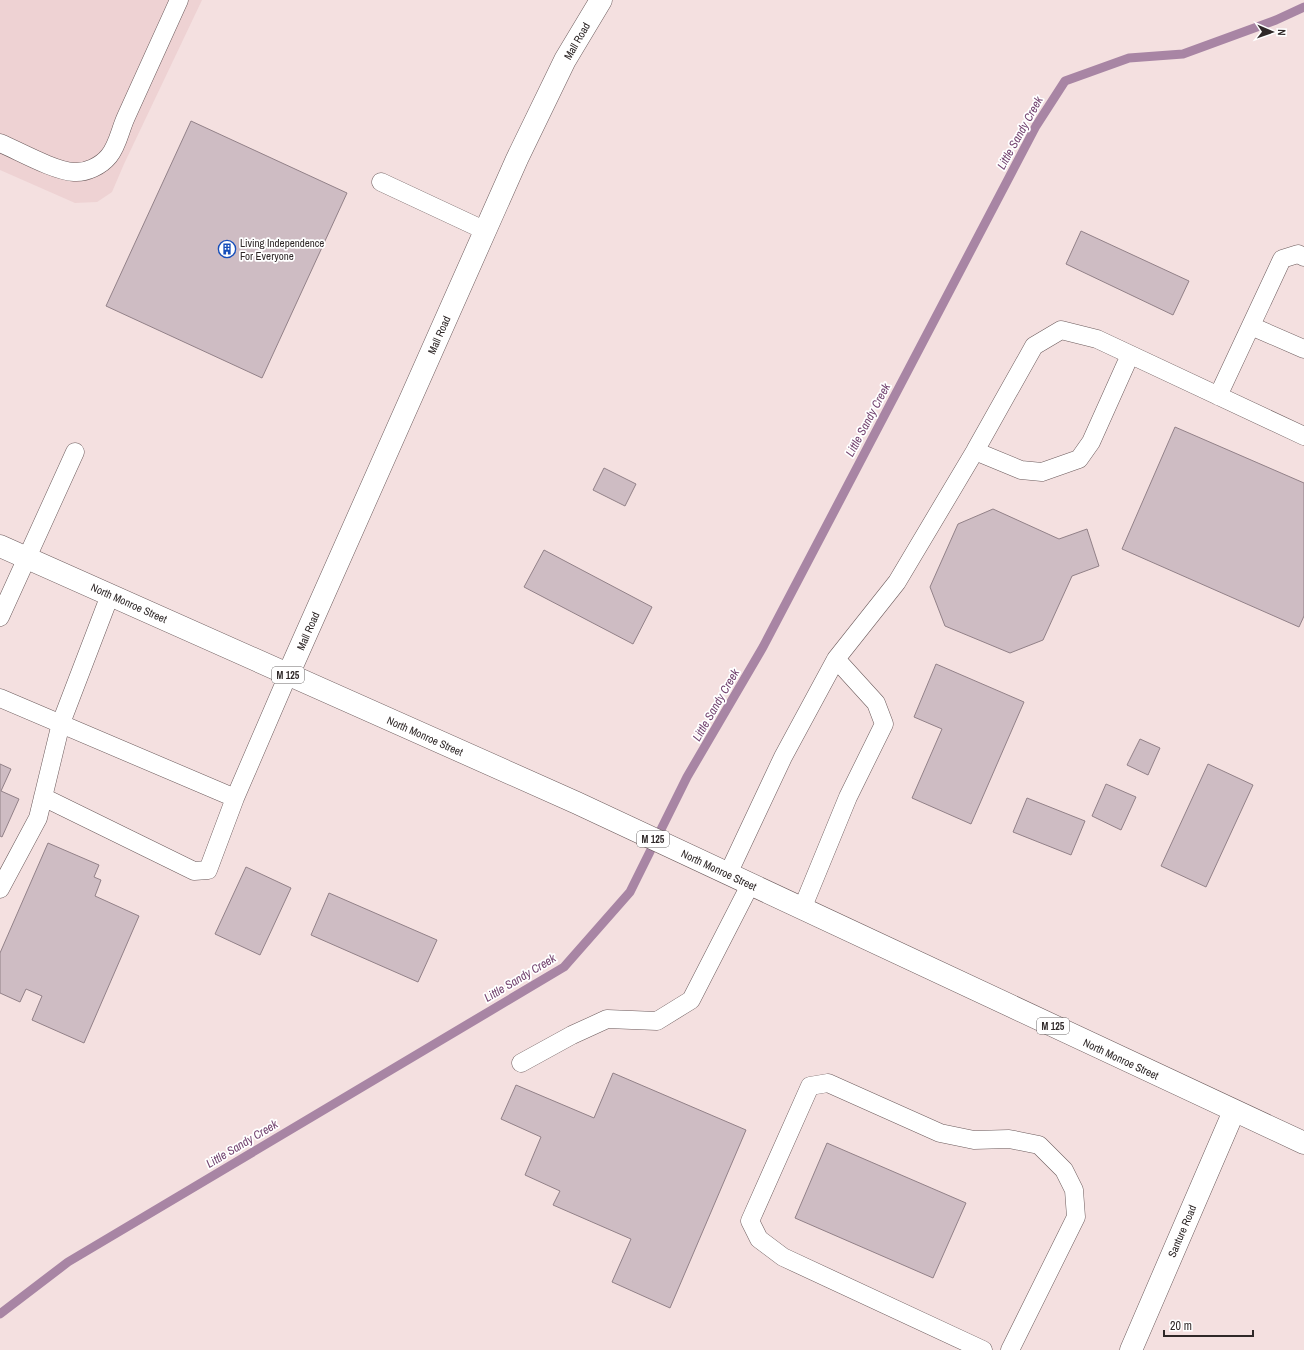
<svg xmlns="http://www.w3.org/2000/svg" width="1304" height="1350" font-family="'Archivo Narrow',sans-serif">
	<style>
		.built { fill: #eed2d3 }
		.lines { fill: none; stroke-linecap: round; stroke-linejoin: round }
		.stream { stroke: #a885a4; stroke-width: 9 }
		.building { fill: #cebcc3; stroke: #928188 }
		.service-casing { stroke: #6c5b5c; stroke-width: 19 }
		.minor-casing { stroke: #6c5b5c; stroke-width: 23 }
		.tertiary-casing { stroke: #6c5b5c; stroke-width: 23 }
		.primary-casing { stroke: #6c5b5c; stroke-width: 23 }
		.service { stroke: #fff; stroke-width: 18 }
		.minor { stroke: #fff; stroke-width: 22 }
		.tertiary { stroke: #fff; stroke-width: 22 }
		.primary { stroke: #fff; stroke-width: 22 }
		.labels { text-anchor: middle; stroke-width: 3.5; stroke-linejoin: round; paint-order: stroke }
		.shield { fill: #fff; stroke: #6d6868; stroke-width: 1 }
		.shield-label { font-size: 10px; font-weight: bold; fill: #2f2828 }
		.street-label { font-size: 11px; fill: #2f2828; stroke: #fff }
		.poi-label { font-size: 11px; fill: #2f2828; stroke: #fff; text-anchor: start }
		.water-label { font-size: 12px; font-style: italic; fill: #734470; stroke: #fff }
	</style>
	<rect width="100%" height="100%" fill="#f4e0e0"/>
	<path class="built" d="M0 0H202L124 164 112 192 97 202 75 203 0 170Z"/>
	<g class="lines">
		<path class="stream" d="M0 1314 68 1262 564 967 630 892 687 777 763 647 1036 126 1065 81 1129 58 1183 54 1276 20 1304 7"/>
	</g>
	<path class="building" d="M191 121 347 193 262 378 106 306Z
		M1081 231 1189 281 1173 315 1066 264Z
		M1175 427 1304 483V616L1299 627 1122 549Z
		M604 468 636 484 625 506 593 490Z
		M993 509 1059 539 1087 529 1099 566 1072 576 1043 640 1010 653 945 626 930 587 958 524Z
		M544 550 652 607 633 644 524 587Z
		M936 664 1024 702 971 824 912 798 942 729 914 717Z
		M1140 739 1160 748 1148 775 1127 765Z
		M0 764 11 769 1 791 19 799 2 837 0 836Z
		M1208 764 1253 785 1206 887 1161 866Z
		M1106 784 1136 797 1121 830 1092 816Z
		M1027 798 1085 821 1071 855 1013 832Z
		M48 843 99 865 94 877 101 880 95 896 139 916 84 1043 32 1020 42 996 26 989 20 1002 0 993V953Z
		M246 867 291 888 260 955 215 934Z
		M329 893 437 940 418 982 311 935Z
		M613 1073 746 1130 670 1308 612 1282 631 1239 553 1205 560 1191 525 1175 541 1137 501 1119 516 1085 594 1118Z
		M827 1143 966 1203 933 1278 795 1218Z"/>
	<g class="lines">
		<defs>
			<path id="service" d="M0 143C19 151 54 171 74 172 86 173 101 166 109 156 118 145 120 130 126 117 144 78 161 39 179 0
				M381 182 486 231
				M1251 326 1304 349
				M1218 396 1282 259 1298 254 1304 257
				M975 451 1021 470 1042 472 1079 459 1091 442 1130 355
				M0 617 75 452
				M0 698 235 798 288 675
				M43 797 194 871 208 870 235 798
				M728 874 783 757 836 659 897 582 975 451 1034 346 1061 330 1097 339 1304 436
				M0 889 38 818 61 723 110 595
				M802 909 848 797 884 724 876 703 836 659
				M521 1063 572 1035 607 1019 657 1021 691 1000 750 885
				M983 1350 783 1257 759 1239 750 1221 810 1086 828 1083 940 1133 974 1140 1009 1139 1039 1145 1064 1170 1074 1190 1076 1217 1010 1350"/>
			<path id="minor" d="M1131 1350 1234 1111"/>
			<path id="tertiary" d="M288 675 517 159 565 60 601 0"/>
			<path id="primary" d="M0 546 577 803 1304 1143"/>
		</defs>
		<use href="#service" class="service-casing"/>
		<use href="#minor" class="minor-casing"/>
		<use href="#tertiary" class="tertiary-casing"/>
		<use href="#primary" class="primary-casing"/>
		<use href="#service" class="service"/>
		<use href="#minor" class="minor"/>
		<use href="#tertiary" class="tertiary"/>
		<use href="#primary" class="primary"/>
	</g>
	<defs>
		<symbol id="building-ring" viewBox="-11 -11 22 22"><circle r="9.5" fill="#fff" stroke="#164eba" stroke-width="1.5"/><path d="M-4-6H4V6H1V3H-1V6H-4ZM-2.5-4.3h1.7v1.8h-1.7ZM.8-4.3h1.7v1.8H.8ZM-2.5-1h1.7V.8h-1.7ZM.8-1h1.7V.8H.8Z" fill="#164eba"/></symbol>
	</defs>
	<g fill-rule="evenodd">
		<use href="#building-ring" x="217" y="239" width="20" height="20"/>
	</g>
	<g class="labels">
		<g class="shield">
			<rect x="272" y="667" width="32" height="16" rx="3"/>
			<rect x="637" y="831" width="32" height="16" rx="3"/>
			<rect x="1037" y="1018" width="32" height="16" rx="3"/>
		</g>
		<g class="shield-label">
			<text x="288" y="679">M 125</text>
			<text x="653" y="843">M 125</text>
			<text x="1053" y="1030">M 125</text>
		</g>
		<g class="street-label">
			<text transform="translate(577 41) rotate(-60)" y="4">Mall Road</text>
			<text transform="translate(439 335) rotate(-66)" y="4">Mall Road</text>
			<text transform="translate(129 603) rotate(24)" y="4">North Monroe Street</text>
			<text transform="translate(308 631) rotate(-66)" y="4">Mall Road</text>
			<text transform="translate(425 736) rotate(24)" y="4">North Monroe Street</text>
			<text transform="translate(719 870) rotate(25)" y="4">North Monroe Street</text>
			<text transform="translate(1121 1059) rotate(25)" y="4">North Monroe Street</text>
			<text transform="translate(1182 1231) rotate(-67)" y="4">Santure Road</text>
		</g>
		<g class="poi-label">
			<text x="240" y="247">Living Independence<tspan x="240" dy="13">For Everyone</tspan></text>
		</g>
		<g class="water-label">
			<text transform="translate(1020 133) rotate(-61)" y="4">Little Sandy Creek</text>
			<text transform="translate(868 420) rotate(-62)" y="4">Little Sandy Creek</text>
			<text transform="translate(716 705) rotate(-60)" y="4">Little Sandy Creek</text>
			<text transform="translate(520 978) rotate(-31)" y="4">Little Sandy Creek</text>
			<text transform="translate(242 1144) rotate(-31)" y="4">Little Sandy Creek</text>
		</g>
	</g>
	<g transform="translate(1272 32) rotate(92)" stroke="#ffffff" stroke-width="3" paint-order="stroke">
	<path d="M0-3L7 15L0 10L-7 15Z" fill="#2f2828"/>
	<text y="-6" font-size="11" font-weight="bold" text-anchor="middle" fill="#2f2828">N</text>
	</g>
	<path d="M1164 1330v6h89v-6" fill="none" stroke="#2f2828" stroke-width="2"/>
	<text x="1170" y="1330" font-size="12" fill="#2f2828" stroke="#ffffff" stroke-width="3" paint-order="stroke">20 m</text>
</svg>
